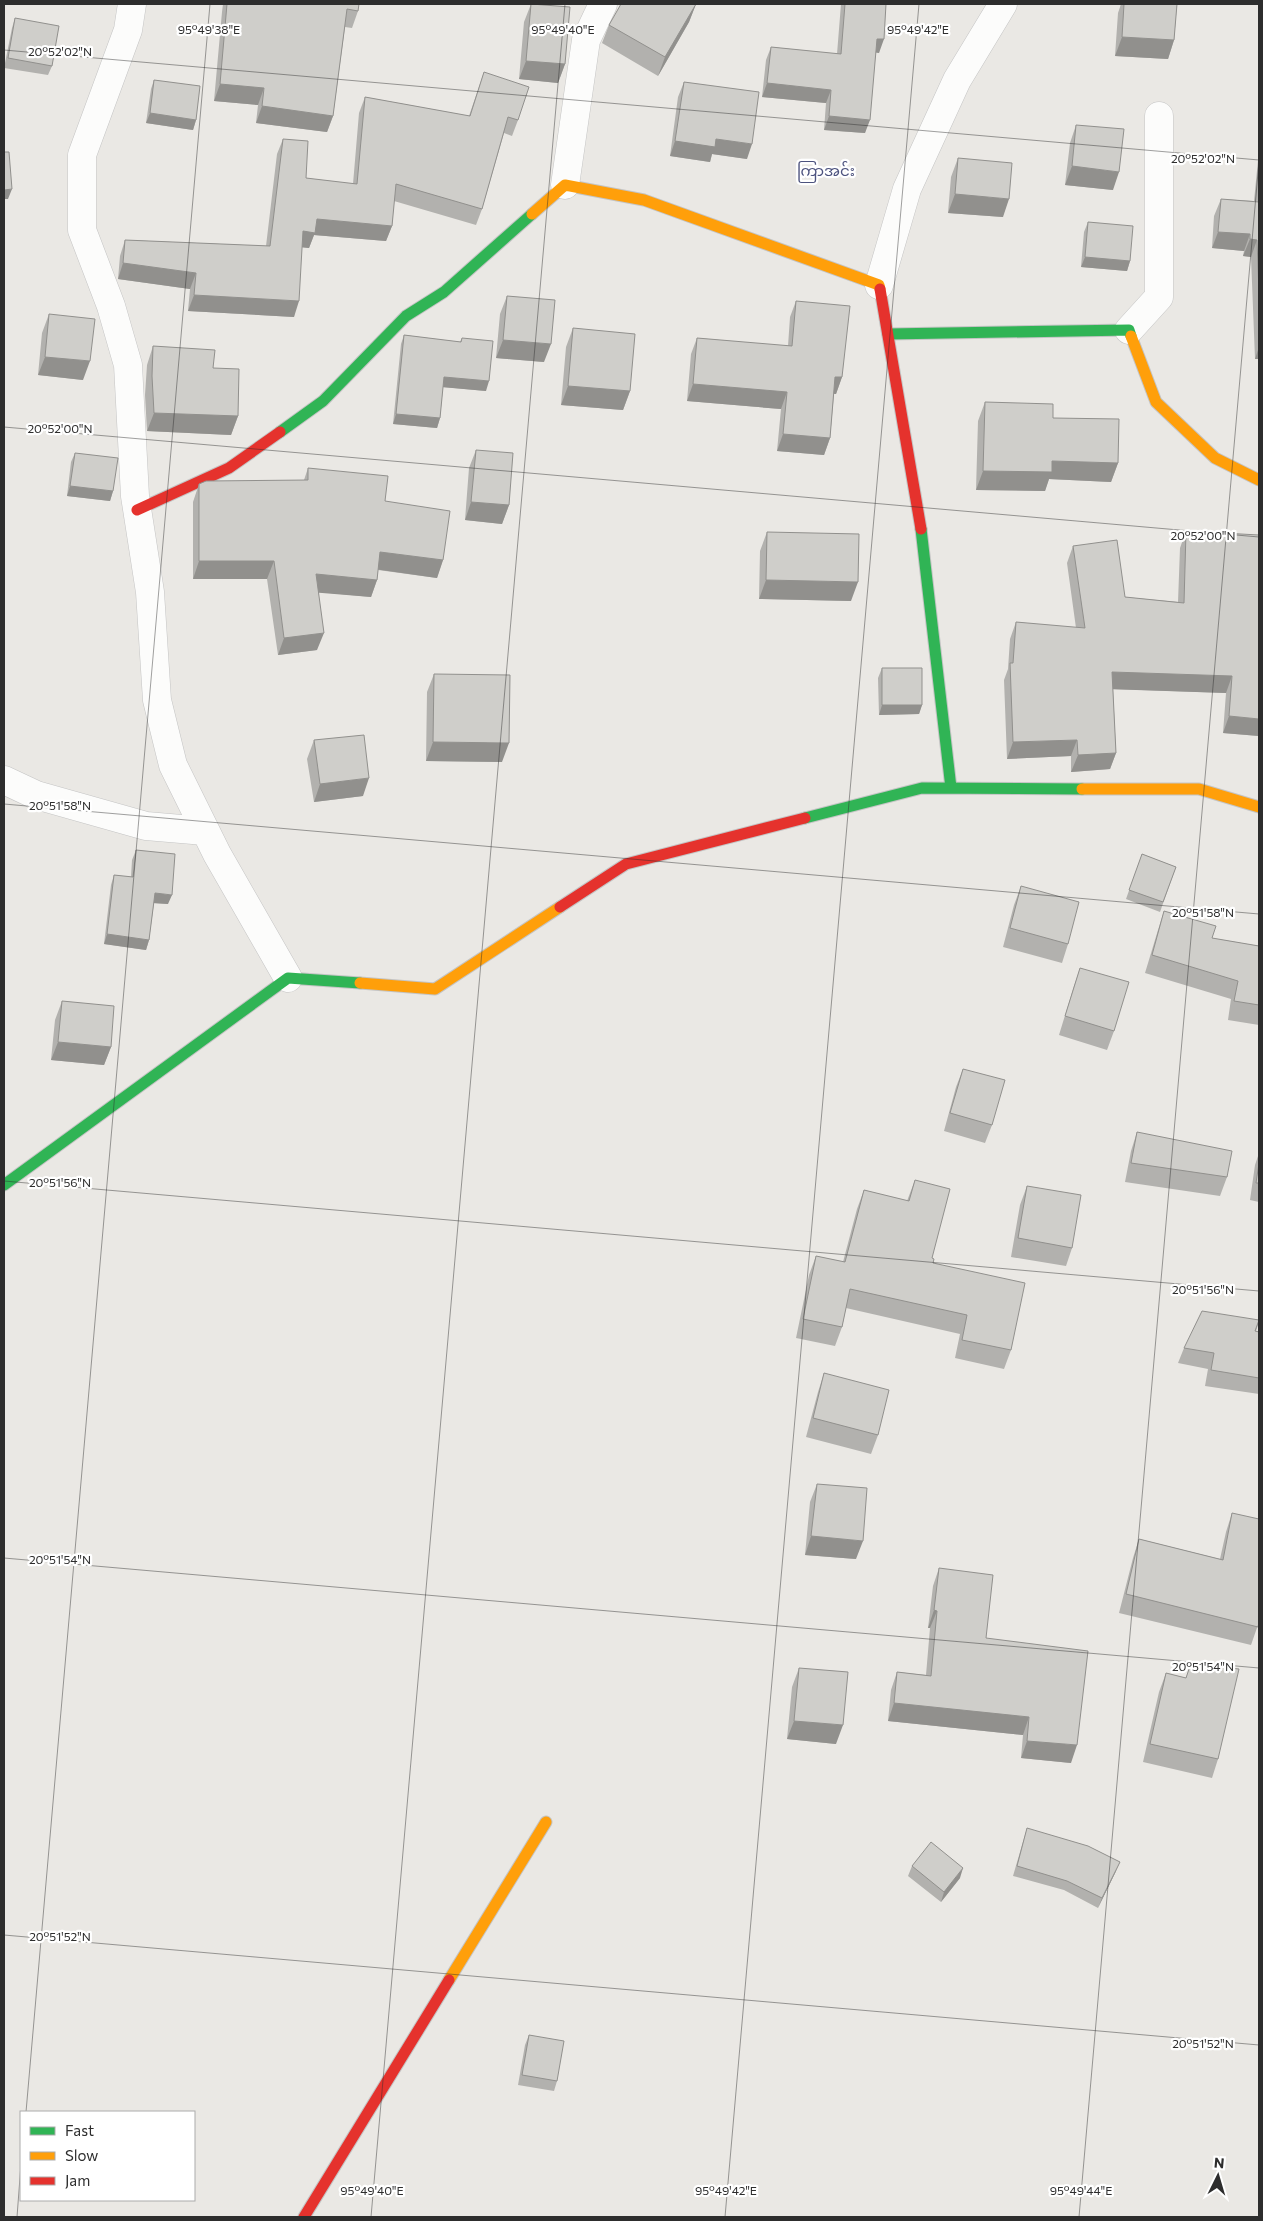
<svg xmlns="http://www.w3.org/2000/svg" width="1263" height="2221" font-family="Commissioner,'Noto Sans Myanmar',sans-serif">
	<style>
		.lines { fill: none; stroke-linecap: round; stroke-linejoin: round }
		.street-casing { stroke: #c4c4c4; stroke-width: 29 }
		.fast-casing { stroke: #c4c4c4; stroke-width: 13 }
		.slow-casing { stroke: #c4c4c4; stroke-width: 13 }
		.jam-casing { stroke: #c4c4c4; stroke-width: 13 }
		.street { stroke: #fcfcfb; stroke-width: 28 }
		.fast { stroke: #30b455; stroke-width: 11 }
		.slow { stroke: #ff9f0a; stroke-width: 11 }
		.jam { stroke: #e5322d; stroke-width: 11 }
		.wall { fill: #b2b1ae }
		.shaded-wall { fill: #91908d }
		.building { fill: #cfceca; stroke: #91908d }
		.ticks { fill: none; stroke: #2d2d2d; stroke-width: 1; stroke-opacity: 0.45 }
		.labels { text-anchor: middle; stroke-width: 4.5; stroke-linejoin: round; paint-order: stroke }
		.quarter-label { font-size: 15px; fill: #4c527e; stroke: #fff }
		.ticks-label { font-size: 12px; text-anchor: middle; fill: #2d2d2d; stroke: #fff; stroke-width: 4.5; stroke-linejoin: round; paint-order: stroke }
	</style>
	<rect width="100%" height="100%" fill="#eae8e4"/>
	<g class="lines">
		<defs>
			<path id="street" d="M132 4 128 30 82 155V230L111 306 128 365 135 496 150 592 157 700 173 765 217 854 288 978
				M565 185 586 40 603 4
				M879 285 907 189 957 80 1003 4
				M1129 330 1159 297V116
				M4 780 36 795 146 826 205 831"/>
			<path id="fast" d="M888 334 1129 330 1131 336
				M280 432 323 401 406 316 444 292 532 214
				M921 529 951 788
				M805 818 922 788 1082 789
				M4 1185 288 978 360 983"/>
			<path id="slow" d="M532 214 565 185 644 200 879 285 880 289
				M1131 336 1156 402 1215 458 1259 480
				M1082 789H1199L1259 807
				M360 983 435 989 560 907
				M449 1980 546 1822"/>
			<path id="jam" d="M880 289 921 529
				M137 510 229 468 280 432
				M560 907 626 864 805 818
				M304 2217 449 1980"/>
		</defs>
		<use href="#street" class="street-casing"/>
		<use href="#fast" class="fast-casing"/>
		<use href="#slow" class="slow-casing"/>
		<use href="#jam" class="jam-casing"/>
		<use href="#street" class="street"/>
		<use href="#fast" class="fast"/>
		<use href="#slow" class="slow"/>
		<use href="#jam" class="jam"/>
	</g>
	<path class="wall" d="M223 4H359L358 11 352 28 345 27 333 116 327 132 256 123 258 105 214 101 222 12Z
		M531 4 565 64 558 83 519 79 524 22Z
		M696 4 689 22 658 76 602 43 609 25Z
		M841 4H886L879 53 876 52 865 133 824 130 826 103 762 97 766 60 771 47 837 54Z
		M1121 4H1177L1174 40 1168 59 1115 56 1118 13Z
		M15 18 52 66 48 75 4 68 12 28Z
		M484 72 518 120 512 136 504 133 482 209 476 225 394 201 392 226 386 241 314 235 309 248 302 247 294 317 188 311 190 289 118 279 120 256 125 240 266 246 277 154 283 139 306 178 353 184 359 113 365 97 469 116Z
		M154 80 196 120 193 130 146 123 151 89Z
		M684 82 747 159 712 154 710 162 670 156 678 97Z
		M1076 125 1113 190 1065 185 1070 143Z
		M1259 150V359H1255L1251 257 1243 256 1244 251 1212 248 1214 216 1221 199 1254 201Z
		M958 158 1003 217 948 213 951 177Z
		M1088 222 1130 261 1127 271 1081 267 1084 232Z
		M507 296 544 362 496 358 500 314Z
		M796 301 842 377 836 394H834L830 438 824 455 777 451 781 409 687 401 691 354 697 338 788 346 790 317Z
		M49 314 83 380 38 375 42 333Z
		M573 328 630 391 623 410 561 405 566 347Z
		M404 335 460 342 462 338 486 391 443 387 440 418 437 428 393 424 401 344Z
		M153 346 213 368 238 416 231 435 147 431 145 395 147 365Z
		M985 402 1053 418 1118 463 1111 482 1049 479 1045 491 976 490 978 421Z
		M476 450 509 505 502 524 465 520 469 468Z
		M75 453 113 491 110 501 67 496 71 462Z
		M308 468 385 501 443 560 437 578 378 570 377 580 371 597 319 592 317 650 278 655 267 579H193V502L199 484 304 480Z
		M1186 531 1259 736 1223 733 1226 693 1113 689 1116 753 1110 769 1071 772V756L1007 759 1004 680 1008 669 1010 639 1016 622 1076 628 1067 563 1073 546 1125 597 1178 602 1180 548Z
		M767 532 851 601 759 599 760 551Z
		M882 668 922 705 919 714 879 715 878 678Z
		M434 674 502 762 426 761 427 692Z
		M314 740 363 796 314 802 307 759Z
		M136 850 168 904 154 903 149 940 146 950 104 944 111 885 114 875 131 877 132 860Z
		M1142 854 1176 867 1160 912 1126 899Z
		M1021 886 1068 944 1062 963 1003 947 1014 905Z
		M1164 911 1212 938 1259 946V1025L1228 1020 1231 999 1145 973 1158 930Z
		M1080 968 1114 1031 1107 1050 1059 1035 1074 986Z
		M62 1001 111 1047 104 1065 51 1060 55 1020Z
		M963 1069 992 1125 985 1143 944 1131 956 1087Z
		M1137 1132 1227 1177 1220 1196 1125 1182 1131 1151Z
		M1259 1153V1202L1250 1200 1255 1165Z
		M915 1180 933 1263 1011 1350 1004 1369 955 1358 960 1334 846 1308 842 1327 835 1346 796 1338 809 1275 816 1256 843 1262 857 1209 864 1190 907 1201Z
		M1027 1186 1072 1248 1066 1266 1011 1257 1020 1205Z
		M1259 1322 1256 1331 1259 1332V1394L1205 1386 1208 1369 1178 1363 1184 1348Z
		M824 1373 878 1435 871 1454 806 1437 818 1392Z
		M817 1484 856 1559 805 1555 810 1502Z
		M1232 1513 1259 1622 1251 1645 1119 1613 1133 1558 1139 1539 1220 1559 1226 1532Z
		M939 1568 986 1638 1071 1763 1021 1758 1023 1735 888 1721 891 1690 897 1672 926 1675 930 1628H928L933 1586Z
		M1191 1663 1218 1759 1212 1778 1143 1762 1159 1692 1166 1673 1186 1678Z
		M799 1668 836 1744 787 1739 792 1687Z
		M1027 1828 1116 1871 1098 1908 1064 1890 1013 1876Z
		M912 1866 960 1878 941 1902 908 1876Z
		M529 2035 557 2081 554 2091 518 2085 525 2045Z"/>
	<path class="shaded-wall" d="M696 4 689 22 658 76 665 57Z
		M1122 37 1174 40 1168 59 1115 56Z
		M877 39H884L879 53 872 52Z
		M526 61 565 64 558 83 519 79Z
		M767 83 831 90 826 103 762 97Z
		M220 84 264 88 258 105 214 101Z
		M262 106 333 116 327 132 256 123Z
		M150 113 196 120 193 130 146 123Z
		M829 116 870 120 865 133 824 130Z
		M716 139 752 144 747 159 712 154 710 162 670 156 675 141Z
		M1072 166 1119 172 1113 190 1065 185Z
		M12 189 8 199H4V190Z
		M955 194 1009 199 1003 217 948 213Z
		M317 219 392 226 386 241 314 235 309 248 298 247 303 231Z
		M1218 232 1250 234 1244 251 1212 248Z
		M1250 239 1257 240 1251 257 1243 256Z
		M1085 257 1130 261 1127 271 1081 267Z
		M123 263 196 273 190 289 118 279Z
		M194 295 299 301 294 317 188 311Z
		M503 340 551 344 544 362 496 358Z
		M1259 347V359H1255Z
		M45 357 90 361 83 380 38 375Z
		M444 377 489 381 486 391 441 387Z
		M835 377H842L836 394 829 393Z
		M693 384 787 392 781 409 687 401Z
		M568 386 630 391 623 410 561 405Z
		M154 413 238 416 231 435 147 431Z
		M396 414 440 418 437 428 393 424Z
		M783 434 830 438 824 455 777 451Z
		M1052 461 1118 463 1111 482 1049 479 1045 491 976 490 983 471Z
		M70 486 113 491 110 501 67 496Z
		M471 502 509 505 502 524 465 520Z
		M380 552 443 560 437 578 374 569Z
		M199 561H274L267 579H193Z
		M316 574 377 580 371 597 310 592Z
		M766 580 858 582 851 601 759 599Z
		M324 633 317 650 278 655 284 638Z
		M1112 672 1232 676 1226 693 1106 689Z
		M882 705H922L919 714 879 715Z
		M1229 716 1259 719V736L1223 733Z
		M1077 740 1071 756 1007 759 1013 742Z
		M433 742 509 743 502 762 426 761Z
		M1116 753 1110 769 1071 772 1078 755Z
		M369 778 363 796 314 802 320 784Z
		M155 893 172 895 168 904 152 903Z
		M107 934 149 940 146 950 104 944Z
		M58 1042 111 1047 104 1065 51 1060Z
		M811 1536 863 1541 856 1559 805 1555Z
		M934 1610 937 1611 930 1628H928Z
		M894 1703 1029 1717 1023 1735 888 1721Z
		M794 1721 843 1725 836 1744 787 1739Z
		M1027 1741 1077 1745 1071 1763 1021 1758Z
		M1120 1862 1116 1871 1098 1908 1102 1898Z
		M963 1868 960 1878 941 1902 944 1892Z"/>
	<path class="building" d="M227 4H359L358 11 347 9 333 116 262 106 264 88 220 84Z
		M531 4 570 7 565 64 526 61Z
		M621 4H696L665 57 609 25Z
		M845 4H886L884 39H877L870 120 829 116 831 90 767 83 771 47 841 54Z
		M1124 4H1177L1174 40 1122 37Z
		M15 18 59 26 52 66 8 58Z
		M484 72 529 87 518 120 508 117 482 209 396 184 392 226 317 219 315 233 303 231 299 301 194 295 196 273 123 263 125 240 270 246 283 139 308 141 306 178 357 184 365 97 470 116Z
		M154 80 200 86 196 120 150 113Z
		M684 82 759 92 752 144 716 139 715 147 675 141Z
		M1076 125 1124 129 1119 172 1072 166Z
		M4 152H9L12 189 4 190Z
		M958 158 1012 163 1009 199 955 194Z
		M1259 196V293L1257 240 1250 239V234L1218 232 1221 199 1259 202Z
		M1088 222 1133 226 1130 261 1085 257Z
		M507 296 555 300 551 344 503 340Z
		M796 301 850 306 842 377H835L830 438 783 434 787 392 693 384 697 338 792 346Z
		M49 314 95 319 90 361 45 357Z
		M573 328 635 334 630 391 568 386Z
		M404 335 461 342 462 338 493 341 489 381 444 377 440 418 396 414Z
		M153 346 215 350 213 368 239 369 238 416 154 413 152 376Z
		M985 402 1053 404V418L1119 419 1118 463 1052 461V472L983 471Z
		M476 450 513 453 509 505 471 502Z
		M75 453 118 458 113 491 70 486Z
		M308 468 388 476 385 501 450 511 443 560 380 552 377 580 316 574 324 633 284 638 274 561H199V484L206 481 308 480Z
		M1186 531 1259 535V719L1229 716 1232 676 1112 672 1116 753 1078 755 1077 740 1013 742 1010 663H1013L1016 622 1085 628 1073 546 1117 540 1125 597 1184 603Z
		M767 532 859 534 858 582 766 580Z
		M882 668H922V705H882Z
		M434 674 510 675 509 743 433 742Z
		M364 735 369 778 320 784 314 740Z
		M136 850 175 854 172 895 155 893 149 940 107 934 114 875 133 877Z
		M1142 854 1176 867 1163 902 1129 890Z
		M1021 886 1079 902 1068 944 1010 928Z
		M1164 911 1216 926 1212 938 1259 946V1005L1234 1001 1238 981 1152 955Z
		M1080 968 1129 982 1114 1031 1065 1016Z
		M62 1001 114 1006 111 1047 58 1042Z
		M963 1069 1005 1080 992 1125 950 1113Z
		M1137 1132 1232 1151 1227 1177 1131 1163Z
		M1259 1163V1183H1256Z
		M915 1180 950 1189 932 1258 934 1259 933 1263 1025 1283 1011 1350 962 1340 967 1315 850 1289 842 1327 803 1319 816 1256 845 1262 864 1190 909 1201Z
		M1027 1186 1081 1195 1072 1248 1018 1238Z
		M1202 1311 1259 1320 1255 1331 1259 1332V1378L1211 1370 1214 1353 1184 1348Z
		M824 1373 889 1390 878 1435 813 1418Z
		M817 1484 867 1488 863 1541 811 1536Z
		M1232 1513 1259 1519V1622L1258 1627 1126 1594 1139 1539 1223 1560Z
		M939 1568 993 1575 986 1638 1088 1651 1077 1745 1027 1741 1029 1717 894 1703 897 1672 931 1676 937 1611 934 1610Z
		M1191 1663 1239 1669 1218 1759 1150 1744 1166 1673 1186 1678Z
		M799 1668 848 1672 843 1725 794 1721Z
		M1027 1828 1088 1846 1120 1862 1102 1898 1067 1881 1017 1866Z
		M931 1842 963 1868 944 1892 912 1866Z
		M529 2035 564 2041 557 2081 522 2075Z"/>
	<path class="ticks" d="M4 50 1259 160M4 427 1259 537M4 804 1259 914M4 1181 1259 1291M4 1558 1259 1668M4 1935 1259 2045M26 2112 210 4M17 2217 21 2164M371 2217 565 4M725 2217 919 4M1079 2217 1259 161"/>
	<g class="labels">
		<g class="quarter-label">
			<text x="826" y="176">ကြာအင်း</text>
		</g>
	</g>
	<g class="ticks-label">
		<text x="209" y="34">95°49'38"E</text>
		<text x="563" y="34">95°49'40"E</text>
		<text x="918" y="34">95°49'42"E</text>
		<text x="60" y="56">20°52'02"N</text>
		<text x="1203" y="163">20°52'02"N</text>
		<text x="60" y="433">20°52'00"N</text>
		<text x="1203" y="540">20°52'00"N</text>
		<text x="60" y="810">20°51'58"N</text>
		<text x="1203" y="917">20°51'58"N</text>
		<text x="60" y="1187">20°51'56"N</text>
		<text x="1203" y="1294">20°51'56"N</text>
		<text x="60" y="1564">20°51'54"N</text>
		<text x="1203" y="1671">20°51'54"N</text>
		<text x="60" y="1941">20°51'52"N</text>
		<text x="1203" y="2048">20°51'52"N</text>
		<text x="372" y="2195">95°49'40"E</text>
		<text x="726" y="2195">95°49'42"E</text>
		<text x="1081" y="2195">95°49'44"E</text>
	</g>
	<rect width="1263" height="2221" fill="none" stroke="#2d2d2d" stroke-width="10"/>
	<rect x="20" y="2111" width="175" height="90" fill="#ffffff" stroke="#ababab"/>
	<rect x="30" y="2127" width="25" height="8" fill="#30b455" stroke="#ababab"/>
	<text x="65" y="2136" font-size="15" fill="#2d2d2d">Fast</text>
	<rect x="30" y="2152" width="25" height="8" fill="#ff9f0a" stroke="#ababab"/>
	<text x="65" y="2161" font-size="15" fill="#2d2d2d">Slow</text>
	<rect x="30" y="2177" width="25" height="8" fill="#e5322d" stroke="#ababab"/>
	<text x="65" y="2186" font-size="15" fill="#2d2d2d">Jam</text>
	<g transform="translate(1218 2176) rotate(5)" stroke="#ffffff" stroke-width="4" paint-order="stroke">
	<path d="M0-4L9 19L0 12L-9 19Z" fill="#2d2d2d"/>
	<text y="-8" font-size="14" font-weight="bold" text-anchor="middle" fill="#2d2d2d">N</text>
	</g>
</svg>
